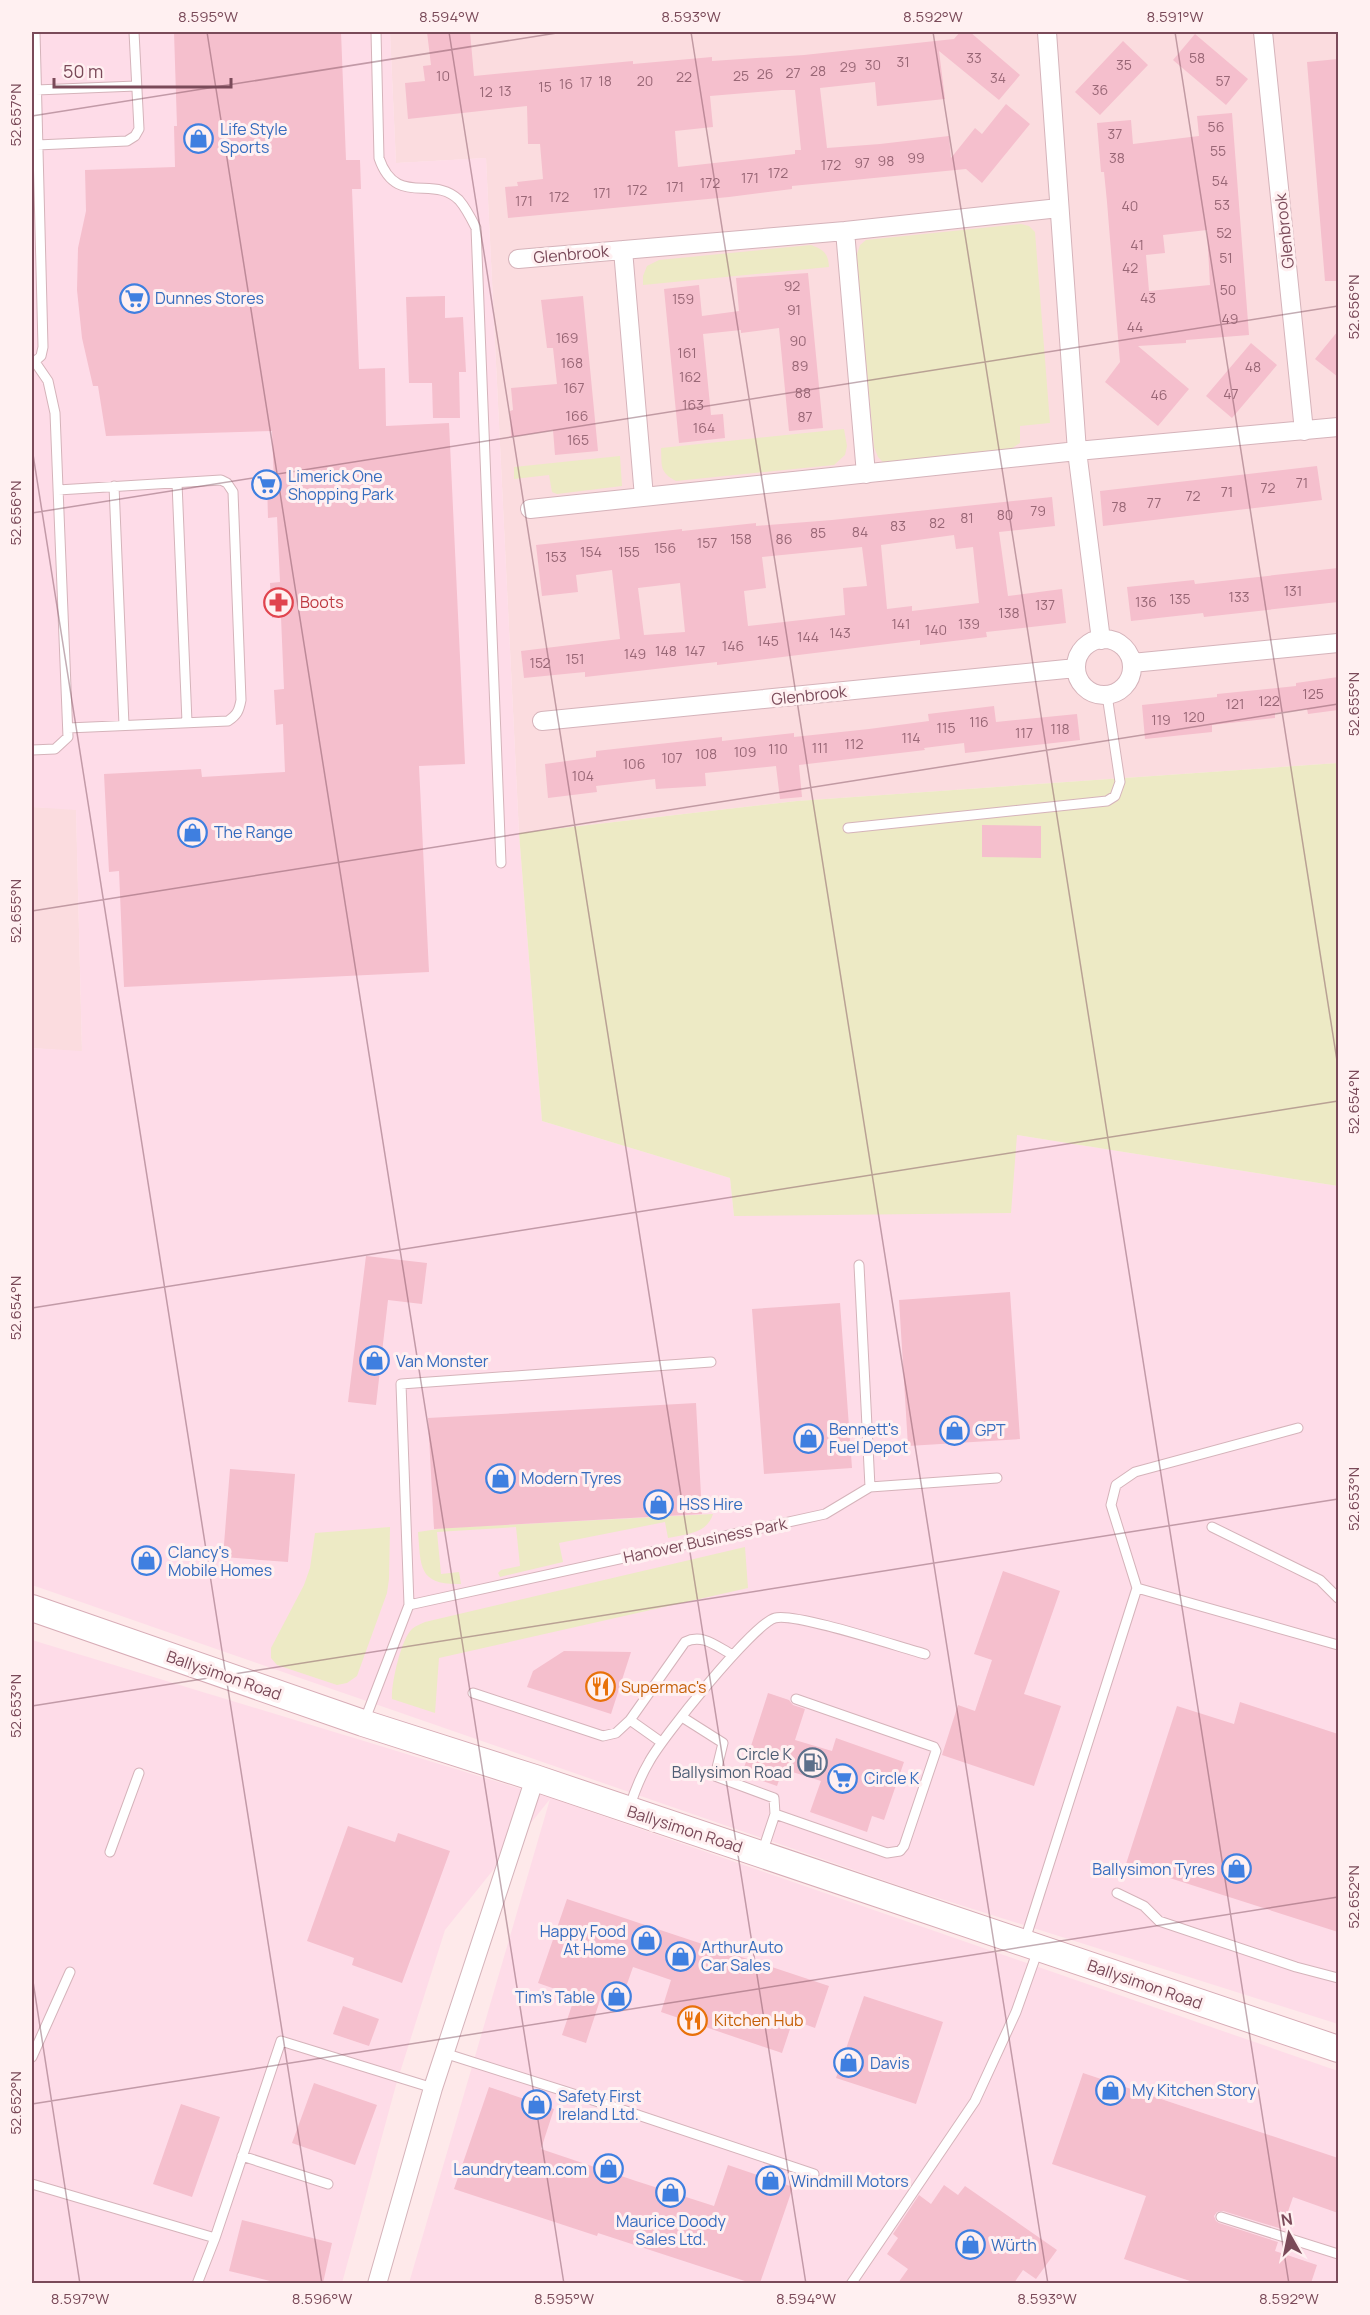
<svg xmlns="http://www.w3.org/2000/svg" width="1370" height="2315" font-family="Manrope,sans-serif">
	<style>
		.residential { fill: #fbdcdf }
		.commercial { fill: #fedce8 }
		.green { fill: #edeac5 }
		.building { fill: #f5bfcd; fill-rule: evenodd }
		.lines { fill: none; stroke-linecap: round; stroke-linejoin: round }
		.lane-casing { stroke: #d5b3ba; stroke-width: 11 }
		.street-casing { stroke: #d5b3ba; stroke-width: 20 }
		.secondary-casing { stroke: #d7acb6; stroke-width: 28 }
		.lane { stroke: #fff; stroke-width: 9 }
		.street { stroke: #fff; stroke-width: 18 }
		.secondary { stroke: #fff; stroke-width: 26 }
		.ticks { fill: none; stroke: #7a4a59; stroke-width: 1.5; stroke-opacity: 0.45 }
		.labels { text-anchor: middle; stroke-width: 6; stroke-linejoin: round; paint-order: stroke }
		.number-label { font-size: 14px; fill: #996776 }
		.shop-label { font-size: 16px; fill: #366cbe; stroke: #fff0f1; text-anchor: start }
		.street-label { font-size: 16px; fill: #7a4a59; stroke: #fff0f1 }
		.health-label { font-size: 16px; fill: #be3a42; stroke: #fff0f1; text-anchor: start }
		.food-label { font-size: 16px; fill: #c56008; stroke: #fff0f1; text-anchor: start }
		.service-label { font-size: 16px; fill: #4e5e75; stroke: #fff0f1; text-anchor: end }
		.neatline { fill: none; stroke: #7a4a59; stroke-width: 2 }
		.ticks-label { font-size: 15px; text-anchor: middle; fill: #7a4a59 }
	</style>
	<rect width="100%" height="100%" fill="#fee9ea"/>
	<path class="residential" d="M390 32H1338V763L797 801 519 833 486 158 396 163Z
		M32 807 76 809 82 1052 32 1048Z"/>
	<path class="commercial" d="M32 32H390L396 163 486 158 519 833 542 1121 730 1178 734 1216 1017 1135 1338 1186V2024L903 1887 32 1585V1048L82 1051 76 810 32 807Z
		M32 1640 551 1798 1338 2071V2283H409L550 1799 445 1930 396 2085 342 2283H32Z"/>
	<path class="green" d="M1021 224 1029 226 1035 232 1050 423 1020 426V443L1009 450 884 463 878 457 874 447 856 257 860 245 866 240Z
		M811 245C824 250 828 253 829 267L643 285V276L647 266 659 260Z
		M844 429 847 446 845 455 834 465 676 481C659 472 662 466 661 448Z
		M620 456 622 486 557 494 552 492 549 475 514 479V467Z
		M1338 763V1186L1017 1135 1011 1213 734 1216 730 1178 542 1121 519 833 797 801Z
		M713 1514C707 1534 686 1534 668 1538L665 1522 559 1543 563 1562 500 1577 498 1573 501 1570 520 1566 516 1527 437 1532 441 1574 459 1572 461 1584C418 1585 421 1567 418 1532L445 1528Z
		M390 1527 389 1579 387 1593 357 1676 347 1683 337 1685 277 1665 271 1658V1648L304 1585 310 1568 315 1533Z
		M745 1547 748 1588 439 1658 435 1713 392 1699C391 1684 401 1639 412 1629 415 1626 421 1624 425 1622Z"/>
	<path class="building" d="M174 32H341L346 160H360L361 189H352L359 369 385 368 386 426 449 423 465 764 419 766 429 972 124 987 119 871 109 872 104 774 201 769 202 777 285 772 283 724 276 725 274 690 284 689 281 617 272 618 270 583 280 582 277 517 268 518 267 483 274 482 272 431 106 436 98 386H93L82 338 77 290 78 248 86 211 85 170 175 167 174 126H177Z
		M427 32H470L474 76 633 61V64L712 57V61L804 55 954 39 960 32H970L1020 75 999 100 939 51 945 99 877 106 875 82 820 88 827 148 880 144 949 136 951 158 975 128 982 134 1006 104 1030 124 982 183 966 169 792 186V189L729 197 508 218 505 187 518 186 517 182 543 179 540 144H528L527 106 408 119 405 83 425 81 423 66 431 65ZM782 90H795L801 150H795V154L678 167 675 131 713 127 710 96Z
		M1195 34 1248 79 1226 105 1173 60Z
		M1123 41 1148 65 1100 115 1075 92Z
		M1338 59V281H1325L1307 62Z
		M1232 113 1249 335 1186 340V343L1138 346 1189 389 1158 426 1105 382 1120 362 1107 202 1104 172H1101L1097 123 1131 120 1133 144 1199 136 1197 116ZM1207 230 1210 285 1149 291 1146 255 1165 253 1163 235Z
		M808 273 823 428 789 431 779 328 741 333V330L703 334 711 415 723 414 725 438 679 443 664 289 699 285 702 316 739 311 736 278Z
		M445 296V318L463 317 466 372H459L460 418H433L432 383H409L406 297Z
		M583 296 598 451 555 455 553 430 511 437 510 411 513 410 511 388 557 384 553 348H547L541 300Z
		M1338 331V377L1315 359Z
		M1251 343 1277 365 1232 418 1206 396Z
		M1317 466 1322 500 1103 526 1100 491Z
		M1052 497 1055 526 999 532 1008 596 1062 589 1066 623 986 632 987 637 920 645V640L717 665V662L585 677V672L524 678 521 651 620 639 612 570 576 575 578 592 542 596 536 545 682 529V531L756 523V526L832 520ZM954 535 956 549 973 547 979 603 912 611V606L887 609 881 545ZM862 547 867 586 843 588 845 615 748 626 744 591 766 588 762 557ZM680 583 685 632 644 635 638 588Z
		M1338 568V602L1204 617 1203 613 1131 621 1127 587 1194 580 1195 584Z
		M1338 677V710L1308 714 1307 709 1275 713V718L1212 725V732L1145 739 1142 705 1217 697V694L1296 686V683Z
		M994 706 996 722 1077 714 1080 740 965 753 964 743 924 748 925 750 799 765 802 797 780 799 776 766 705 773 706 786 656 789 655 779 596 786 597 792 548 798 545 764 596 757V751L722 737V741L794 733V737L869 729 929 721 928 714Z
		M982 825 1041 826V858L982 857Z
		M366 1256 427 1263 422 1304 388 1300 376 1405 348 1402Z
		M1010 1292 1020 1439 908 1446 899 1300Z
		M840 1303 852 1468 764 1474 752 1309Z
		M696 1403 702 1514 434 1529 428 1418Z
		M230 1469 295 1474 288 1562 223 1557Z
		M1003 1571 1060 1591 1024 1694 1061 1706 1034 1786 942 1755 958 1705 975 1711 992 1660 974 1654Z
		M564 1651 631 1652 611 1714 527 1687 533 1671Z
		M768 1693 789 1700 793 1705 805 1709 795 1740 832 1751 836 1738 904 1762 884 1820 872 1816 867 1832 810 1812 821 1781 783 1769 777 1786 742 1774Z
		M1240 1702 1338 1734V1932L1126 1864 1177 1706 1234 1724Z
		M348 1826 395 1842 398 1833 450 1851 402 1983 352 1965 354 1958 307 1941Z
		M567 1899 829 1986 815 2028 793 2020 782 2053 661 2012 671 1980 633 1967 619 2007 600 2000 586 2043 562 2035 575 1996 538 1983Z
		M864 1996 943 2022 916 2104 836 2078Z
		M343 2006 379 2019 369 2046 333 2034Z
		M1083 2073 1338 2158V2213L1293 2197 1282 2229 1223 2211 1217 2212 1214 2216 1216 2221 1219 2223 1278 2242 1275 2251 1317 2265 1311 2283H1196L1124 2259 1146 2196 1052 2164Z
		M314 2083 377 2105 355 2165 292 2143Z
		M489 2087 554 2109 541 2149 636 2181 714 2206 728 2165 793 2187 760 2283H751L598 2233 597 2236 454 2189Z
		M181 2104 220 2117 192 2197 153 2184Z
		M944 2185 958 2195 965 2186 1057 2250 1036 2279 1023 2270 1014 2283H898L908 2269 887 2254 898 2238 893 2234 919 2195 931 2204Z
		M242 2220 332 2243 323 2283H278L229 2271Z"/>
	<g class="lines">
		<defs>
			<path id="lane" d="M376 32 379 158C396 208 433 174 459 200 466 208 471 218 476 228L501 863
				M36 90 136 86
				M37 145 127 141 135 136 139 129 134 32
				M32 364 41 356 43 347 35 32
				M177 483 187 722
				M114 486 124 725
				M58 490 221 480 227 483 233 492 241 700C239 711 237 715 228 721L68 728
				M32 750 55 749 68 737 55 413 48 381 35 362
				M848 828 1107 801 1115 796 1120 782 1107 695
				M859 1265 870 1487
				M1298 1428 1135 1472 1116 1485 1111 1505 1137 1588 1338 1645
				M1212 1527 1320 1580 1338 1598
				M409 1605 825 1514 870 1487 997 1478
				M473 1693 603 1736 616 1733 630 1720 661 1742
				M682 1717 723 1743 715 1776 774 1798 775 1814 762 1853
				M630 1720 685 1642C703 1633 717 1647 733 1655
				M364 1722 409 1605 401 1384 711 1362
				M629 1809C634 1793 640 1777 649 1762 661 1739 753 1624 775 1618 794 1612 899 1647 925 1654
				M775 1814 887 1853 900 1851 904 1846 936 1751 934 1747 796 1699
				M110 1852 139 1773
				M1117 1893 1144 1906 1159 1921 1296 1967 1338 1978
				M1024 1943 1137 1588
				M444 2053 605 2104 814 2174
				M32 2057 70 1972
				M242 2156 328 2184
				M32 2184 215 2238 281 2041 433 2088
				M1221 2217 1338 2254
				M197 2284 215 2238
				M851 2284 975 2101 1016 2012 1038 1950"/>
			<path id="street" d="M1047 32 1077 451 1101 640
				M1263 32 1304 431
				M845 231 866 474
				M623 250 644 497
				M518 259 845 231 1059 208
				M530 509 1077 451 1338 427
				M1076 667a28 28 0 1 1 56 0a28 28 0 1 1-56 0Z
				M1132 663 1338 643
				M542 721 1076 668
				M377 2284 433 2088 535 1778"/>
			<path id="secondary" d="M32 1608 363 1723 535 1778 1338 2049"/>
		</defs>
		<use href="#lane" class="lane-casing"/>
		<use href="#street" class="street-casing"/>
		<use href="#secondary" class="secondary-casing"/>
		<use href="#lane" class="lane"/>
		<use href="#street" class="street"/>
		<use href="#secondary" class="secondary"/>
	</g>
	<path class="ticks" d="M207 32 564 2284M449 32 806 2284M691 32 1048 2284M933 32 1289 2284M1175 32 1338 1067M32 116 563 32M32 448 322 2284M32 513 1338 306M32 911 1338 704M32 1308 1338 1101M32 1706 1338 1499M32 1975 80 2284M32 2104 1338 1897"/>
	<defs>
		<symbol id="shop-ring" viewBox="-11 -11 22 22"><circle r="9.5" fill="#fff0f1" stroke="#3f7fe0" stroke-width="1.5"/><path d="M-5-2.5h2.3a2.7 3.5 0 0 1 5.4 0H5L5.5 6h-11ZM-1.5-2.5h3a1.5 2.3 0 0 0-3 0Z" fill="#3f7fe0"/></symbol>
		<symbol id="supermarket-ring" viewBox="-11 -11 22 22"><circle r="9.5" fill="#fff0f1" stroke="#3f7fe0" stroke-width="1.5"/><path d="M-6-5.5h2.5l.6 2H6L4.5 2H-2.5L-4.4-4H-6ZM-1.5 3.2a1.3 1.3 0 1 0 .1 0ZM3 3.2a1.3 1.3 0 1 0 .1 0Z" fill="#3f7fe0"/></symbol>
		<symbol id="pharmacy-ring" viewBox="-11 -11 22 22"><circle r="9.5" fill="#fff0f1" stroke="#e0444e" stroke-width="1.5"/><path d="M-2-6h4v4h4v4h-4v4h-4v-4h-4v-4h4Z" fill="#e0444e"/></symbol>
		<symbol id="restaurant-ring" viewBox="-11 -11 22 22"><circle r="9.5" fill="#fff0f1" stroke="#e8710a" stroke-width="1.5"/><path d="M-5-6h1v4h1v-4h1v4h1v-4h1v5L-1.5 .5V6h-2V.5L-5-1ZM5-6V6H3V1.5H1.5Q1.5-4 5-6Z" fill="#e8710a"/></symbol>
		<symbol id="fuel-ring" viewBox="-11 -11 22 22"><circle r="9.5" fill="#fff0f1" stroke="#5c6f8a" stroke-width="1.5"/><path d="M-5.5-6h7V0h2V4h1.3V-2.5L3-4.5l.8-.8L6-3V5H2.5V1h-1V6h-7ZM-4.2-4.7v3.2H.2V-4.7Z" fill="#5c6f8a"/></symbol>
	</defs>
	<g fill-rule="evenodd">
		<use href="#shop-ring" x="182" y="122" width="33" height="33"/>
		<use href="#supermarket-ring" x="118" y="282" width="33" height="33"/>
		<use href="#supermarket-ring" x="250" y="468" width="33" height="33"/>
		<use href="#pharmacy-ring" x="262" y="586" width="33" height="33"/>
		<use href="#shop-ring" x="176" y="816" width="33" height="33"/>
		<use href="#shop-ring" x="358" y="1344" width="33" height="33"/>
		<use href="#shop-ring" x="938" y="1414" width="33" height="33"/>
		<use href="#shop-ring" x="792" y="1422" width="33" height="33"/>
		<use href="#shop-ring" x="484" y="1462" width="33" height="33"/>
		<use href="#shop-ring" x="642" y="1488" width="33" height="33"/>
		<use href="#shop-ring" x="130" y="1544" width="33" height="33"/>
		<use href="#restaurant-ring" x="584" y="1670" width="33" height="33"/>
		<use href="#fuel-ring" x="796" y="1746" width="33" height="33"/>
		<use href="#supermarket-ring" x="826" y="1762" width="33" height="33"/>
		<use href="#shop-ring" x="1220" y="1852" width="33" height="33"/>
		<use href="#shop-ring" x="630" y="1924" width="33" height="33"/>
		<use href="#shop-ring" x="664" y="1940" width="33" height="33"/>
		<use href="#shop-ring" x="600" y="1980" width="33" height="33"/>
		<use href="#restaurant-ring" x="676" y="2004" width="33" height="33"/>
		<use href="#shop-ring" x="832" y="2046" width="33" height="33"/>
		<use href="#shop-ring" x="1094" y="2074" width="33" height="33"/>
		<use href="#shop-ring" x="520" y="2088" width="33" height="33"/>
		<use href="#shop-ring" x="592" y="2152" width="33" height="33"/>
		<use href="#shop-ring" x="754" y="2164" width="33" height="33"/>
		<use href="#shop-ring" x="654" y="2176" width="33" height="33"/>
		<use href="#shop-ring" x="954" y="2228" width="33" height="33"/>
	</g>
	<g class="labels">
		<g class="number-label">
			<text x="974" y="63">33</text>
			<text x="1197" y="63">58</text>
			<text x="903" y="67">31</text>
			<text x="873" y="70">30</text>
			<text x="1124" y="70">35</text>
			<text x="848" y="72">29</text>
			<text x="818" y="76">28</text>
			<text x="793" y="78">27</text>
			<text x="765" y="79">26</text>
			<text x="443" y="81">10</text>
			<text x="741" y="81">25</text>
			<text x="684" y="82">22</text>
			<text x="998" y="83">34</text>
			<text x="605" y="86">18</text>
			<text x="645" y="86">20</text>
			<text x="1223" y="86">57</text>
			<text x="586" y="87">17</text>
			<text x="566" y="89">16</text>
			<text x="545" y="92">15</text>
			<text x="1100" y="95">36</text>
			<text x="505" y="96">13</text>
			<text x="486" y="97">12</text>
			<text x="1216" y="132">56</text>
			<text x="1115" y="139">37</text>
			<text x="1218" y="156">55</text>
			<text x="916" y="163">99</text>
			<text x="1117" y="163">38</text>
			<text x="886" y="166">98</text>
			<text x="862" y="168">97</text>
			<text x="831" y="170">172</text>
			<text x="778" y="178">172</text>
			<text x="750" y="183">171</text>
			<text x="1220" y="186">54</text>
			<text x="710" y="188">172</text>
			<text x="675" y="192">171</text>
			<text x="637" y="195">172</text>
			<text x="602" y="198">171</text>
			<text x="559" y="202">172</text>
			<text x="524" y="206">171</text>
			<text x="1222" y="210">53</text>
			<text x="1130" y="211">40</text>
			<text x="1224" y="238">52</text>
			<text x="1137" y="250">41</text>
			<text x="1226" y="263">51</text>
			<text x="1130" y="273">42</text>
			<text x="792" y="291">92</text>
			<text x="1228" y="295">50</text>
			<text x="1148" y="303">43</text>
			<text x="683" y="304">159</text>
			<text x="794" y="315">91</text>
			<text x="1230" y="324">49</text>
			<text x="1135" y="332">44</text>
			<text x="567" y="343">169</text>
			<text x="798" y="346">90</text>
			<text x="687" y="358">161</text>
			<text x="572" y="368">168</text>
			<text x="800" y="371">89</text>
			<text x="1253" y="372">48</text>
			<text x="690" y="382">162</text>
			<text x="574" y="393">167</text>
			<text x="803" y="398">88</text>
			<text x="1231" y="399">47</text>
			<text x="1159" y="400">46</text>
			<text x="693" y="410">163</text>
			<text x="577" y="421">166</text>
			<text x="805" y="422">87</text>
			<text x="704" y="433">164</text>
			<text x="578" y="445">165</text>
			<text x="1302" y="488">71</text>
			<text x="1268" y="493">72</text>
			<text x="1227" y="497">71</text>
			<text x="1193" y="501">72</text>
			<text x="1154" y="508">77</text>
			<text x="1119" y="512">78</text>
			<text x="1038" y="516">79</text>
			<text x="1005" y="520">80</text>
			<text x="967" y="523">81</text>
			<text x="937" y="528">82</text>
			<text x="898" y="531">83</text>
			<text x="860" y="537">84</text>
			<text x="818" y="538">85</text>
			<text x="741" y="544">158</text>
			<text x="784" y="544">86</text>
			<text x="707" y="548">157</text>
			<text x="665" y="553">156</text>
			<text x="591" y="557">154</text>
			<text x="629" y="557">155</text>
			<text x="556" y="562">153</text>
			<text x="1293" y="596">131</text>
			<text x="1239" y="602">133</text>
			<text x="1180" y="604">135</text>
			<text x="1146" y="607">136</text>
			<text x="1045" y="610">137</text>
			<text x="1009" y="618">138</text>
			<text x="901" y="629">141</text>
			<text x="969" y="629">139</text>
			<text x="936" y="635">140</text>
			<text x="840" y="638">143</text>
			<text x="808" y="642">144</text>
			<text x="768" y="646">145</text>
			<text x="733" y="651">146</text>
			<text x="666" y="656">148</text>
			<text x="695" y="656">147</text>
			<text x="635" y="659">149</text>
			<text x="575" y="664">151</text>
			<text x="540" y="668">152</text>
			<text x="1313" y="699">125</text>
			<text x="1269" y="706">122</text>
			<text x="1235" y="709">121</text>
			<text x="1194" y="722">120</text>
			<text x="1161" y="725">119</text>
			<text x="979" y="727">116</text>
			<text x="946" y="733">115</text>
			<text x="1060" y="734">118</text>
			<text x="1024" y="738">117</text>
			<text x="911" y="743">114</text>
			<text x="854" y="749">112</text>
			<text x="820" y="753">111</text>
			<text x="778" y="754">110</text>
			<text x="745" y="757">109</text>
			<text x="706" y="759">108</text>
			<text x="672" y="763">107</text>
			<text x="634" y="769">106</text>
			<text x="583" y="781">104</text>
		</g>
		<g class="shop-label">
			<text x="220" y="135">Life Style<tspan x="220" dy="18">Sports</tspan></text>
			<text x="155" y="304">Dunnes Stores</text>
			<text x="288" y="482">Limerick One<tspan x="288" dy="18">Shopping Park</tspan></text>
			<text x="214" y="838">The Range</text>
			<text x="396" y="1367">Van Monster</text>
			<text x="829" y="1435">Bennett's<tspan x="829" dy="18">Fuel Depot</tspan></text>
			<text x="975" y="1436">GPT</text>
			<text x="521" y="1484">Modern Tyres</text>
			<text x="679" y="1510">HSS Hire</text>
			<text x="168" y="1558">Clancy's<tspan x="168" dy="18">Mobile Homes</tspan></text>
			<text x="864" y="1784">Circle K</text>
			<text x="1215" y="1875" text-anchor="end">Ballysimon Tyres</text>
			<text x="626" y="1937" text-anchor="end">Happy Food<tspan x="626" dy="18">At Home</tspan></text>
			<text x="701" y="1953">ArthurAuto<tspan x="701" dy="18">Car Sales</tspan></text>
			<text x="595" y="2003" text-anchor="end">Tim's Table</text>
			<text x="870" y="2069">Davis</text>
			<text x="1132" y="2096">My Kitchen Story</text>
			<text x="558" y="2102">Safety First<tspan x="558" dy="18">Ireland Ltd.</tspan></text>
			<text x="587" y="2175" text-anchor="end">Laundryteam.com</text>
			<text x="791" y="2187">Windmill Motors</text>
			<text x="671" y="2227" text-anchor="middle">Maurice Doody<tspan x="671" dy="18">Sales Ltd.</tspan></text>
			<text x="991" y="2251">Würth</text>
		</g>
		<g class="street-label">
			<text transform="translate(1284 231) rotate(-96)" y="6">Glenbrook</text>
			<text transform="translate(571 254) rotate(-5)" y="6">Glenbrook</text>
			<text transform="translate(809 695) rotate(-6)" y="6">Glenbrook</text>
			<text transform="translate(705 1540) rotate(-12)" y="6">Hanover Business Park</text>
			<text transform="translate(224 1675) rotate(19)" y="6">Ballysimon Road</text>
			<text transform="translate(685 1829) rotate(18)" y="6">Ballysimon Road</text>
			<text transform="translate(1145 1984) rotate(19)" y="6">Ballysimon Road</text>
		</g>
		<g class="health-label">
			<text x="300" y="608">Boots</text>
		</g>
		<g class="food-label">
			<text x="621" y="1693">Supermac's</text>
			<text x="714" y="2026">Kitchen Hub</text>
		</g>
		<g class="service-label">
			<text x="792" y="1760">Circle K<tspan x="792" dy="18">Ballysimon Road</tspan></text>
		</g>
	</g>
	<rect width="1370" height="2315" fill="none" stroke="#fff0f1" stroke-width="66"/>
	<g transform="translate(1289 2234) rotate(351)" stroke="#fff0f1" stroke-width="4.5" paint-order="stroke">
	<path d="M0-4.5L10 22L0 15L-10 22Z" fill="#7a4a59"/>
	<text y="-9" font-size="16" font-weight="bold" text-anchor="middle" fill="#7a4a59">N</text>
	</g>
	<path d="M54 78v9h177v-9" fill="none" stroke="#7a4a59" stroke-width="3"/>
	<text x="63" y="78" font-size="18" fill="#7a4a59" stroke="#fff0f1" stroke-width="4.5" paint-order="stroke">50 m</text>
	<rect x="33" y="33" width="1304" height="2249" class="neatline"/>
	<g class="ticks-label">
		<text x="208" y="22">8.595°W</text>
		<text x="449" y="22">8.594°W</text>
		<text x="691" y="22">8.593°W</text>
		<text x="933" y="22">8.592°W</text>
		<text x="1175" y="22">8.591°W</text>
		<text transform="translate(16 115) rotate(-90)" y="5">52.657°N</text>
		<text transform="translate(1354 307) rotate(-90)" y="5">52.656°N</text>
		<text transform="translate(16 513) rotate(-90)" y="5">52.656°N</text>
		<text transform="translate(1354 704) rotate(-90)" y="5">52.655°N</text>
		<text transform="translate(16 911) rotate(-90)" y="5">52.655°N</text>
		<text transform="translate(1354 1102) rotate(-90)" y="5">52.654°N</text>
		<text transform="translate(16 1308) rotate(-90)" y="5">52.654°N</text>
		<text transform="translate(1354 1499) rotate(-90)" y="5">52.653°N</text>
		<text transform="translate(16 1706) rotate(-90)" y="5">52.653°N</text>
		<text transform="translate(1354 1897) rotate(-90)" y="5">52.652°N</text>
		<text transform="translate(16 2103) rotate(-90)" y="5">52.652°N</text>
		<text x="80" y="2304">8.597°W</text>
		<text x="322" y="2304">8.596°W</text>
		<text x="564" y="2304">8.595°W</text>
		<text x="806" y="2304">8.594°W</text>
		<text x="1047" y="2304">8.593°W</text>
		<text x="1289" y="2304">8.592°W</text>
	</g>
</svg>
